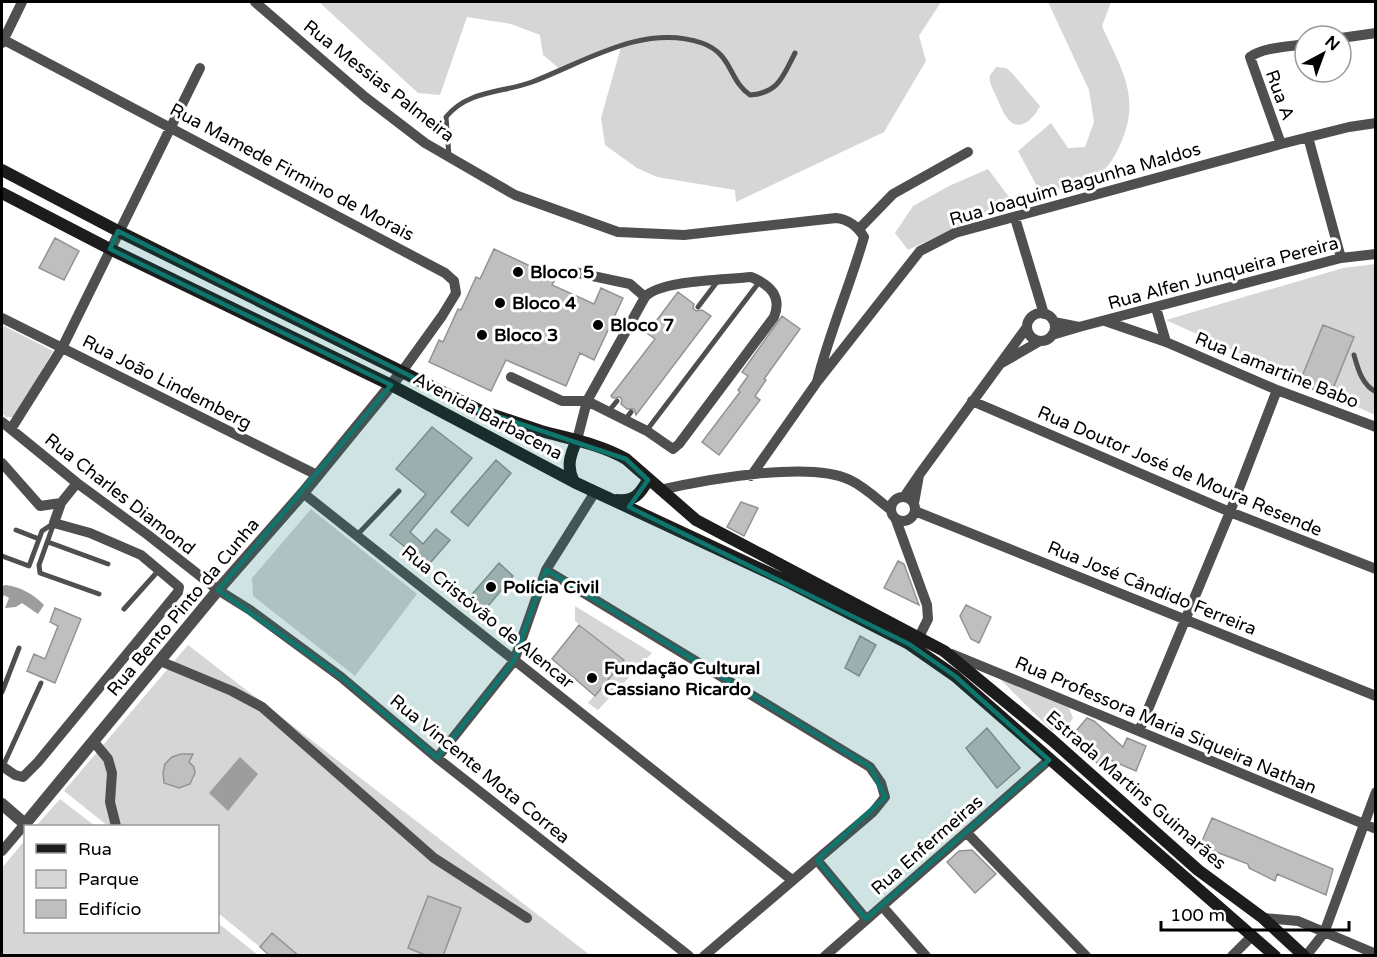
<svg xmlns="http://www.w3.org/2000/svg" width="1377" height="957" font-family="'Varela Round',sans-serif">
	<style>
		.green { fill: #d6d6d6 }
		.water { fill: #9d9d9d }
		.building { fill: #bfbfbf; stroke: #939393; stroke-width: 1.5 }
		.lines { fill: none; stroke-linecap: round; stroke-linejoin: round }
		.service { stroke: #4f4f4f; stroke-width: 5 }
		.minor { stroke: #4f4f4f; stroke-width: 10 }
		.tertiary { stroke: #4f4f4f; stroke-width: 12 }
		.secondary { stroke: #1c1c1c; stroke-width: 12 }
		.marked { fill: #0f766e; fill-opacity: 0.2; stroke: #0f766e; stroke-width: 4.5; stroke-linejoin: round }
		.poi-dot { fill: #000; stroke: #fff; stroke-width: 2 }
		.labels { text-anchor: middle; stroke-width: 6; stroke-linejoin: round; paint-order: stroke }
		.street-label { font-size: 18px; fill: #000; stroke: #fff }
		.poi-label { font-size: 18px; font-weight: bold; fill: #000; stroke: #fff; text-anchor: start }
	</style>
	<rect width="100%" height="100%" fill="#fff"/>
	<path class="green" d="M319 2H941L919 36 926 61 884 132 736 202 735 190 657 177 637 168 605 145 601 118 621 47 561 70 543 55 540 35 511 24 467 17 440 95 418 93Z
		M1048 2H1111L1102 26C1121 69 1142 97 1120 145 1114 158 1108 169 1095 177 1081 185 1057 189 1041 194L1018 151 1051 123 1068 148 1085 147 1094 122 1089 90Z
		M996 67 1006 68 1012 73 1040 106C1036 115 1023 131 1011 122 1005 118 1000 105 997 98 994 91 988 82 990 75 991 74 995 69 996 67Z
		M988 169 1012 201 908 250 895 233 913 206 949 186Z
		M1375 264V415L1166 320 1343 268Z
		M2 325 53 351 15 417H6L2 413Z
		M311 509 417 594 355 676 253 596 252 578Z
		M575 606 652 653 598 710 588 703 625 660 575 621Z
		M188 645 590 955H270L218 913V826H108L64 791Z
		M998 677 1069 708 1073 718 1066 729 1052 731Z
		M60 799 95 826H36Z
		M25 840 26 932H218V923L258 955H2V868Z"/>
	<path class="water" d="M6 585C21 587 33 594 44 605L38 614 22 603 16 607 5 608 9 598 4 595 2 600V586Z
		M240 757 258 774 228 811 209 793Z"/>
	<path class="building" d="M55 238 79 251 64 280 39 268Z
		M494 249 556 278 552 285 594 304 601 288 623 298 594 360 580 353 566 386 506 360 491 391 429 362 439 340 443 342 458 309 461 310 476 277 480 279Z
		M678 292 694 304 693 308 696 311 702 310 711 316 636 415 634 409H627L621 404 622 400 620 397 613 398 611 396 655 339 647 333Z
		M782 316 800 329 764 379 766 380 755 396 760 400 719 455 702 442 740 392 738 390 748 376 742 372Z
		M1323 325 1354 337 1330 396 1299 384Z
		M432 427 472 458 410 532 423 544 436 529 450 540 424 570 406 556 410 551 390 535 426 494 396 469Z
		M496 460 511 473 468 526 451 512Z
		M741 502 758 508 744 536 727 527Z
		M898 561 904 564 919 605 884 588Z
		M499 563 513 576 484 611 468 599Z
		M966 605 991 617 979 643 971 639 960 616Z
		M55 608 81 619 55 683 27 671 34 654 45 659 58 626 50 622Z
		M579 625 624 660 595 696 552 659Z
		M860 636 876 645 859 676 845 668Z
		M1087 718 1094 721 1123 747 1127 738 1146 746 1136 771 1103 757 1098 764 1071 737Z
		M987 728 1020 768 997 788 966 748Z
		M181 754H193L189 762 194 767 195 773 190 784 179 788 164 783 163 773 165 764 172 757Z
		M1212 818 1333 869 1326 895 1277 874 1275 881 1249 868 1248 864 1211 850 1202 841Z
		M972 850 996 874 975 893 947 862 959 851Z
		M428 896 461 908 443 956H428L408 948Z
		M272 933 299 956H270L260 947Z"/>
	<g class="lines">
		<path class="service" d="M449 156 446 117C468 90 502 93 532 82 585 62 643 23 702 43 733 54 728 80 750 95 779 93 783 76 795 53
			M698 307 717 282
			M1354 355C1358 369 1362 385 1376 392
			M608 412 617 401
			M625 420 631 412
			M647 430 760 281
			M54 523 39 565 40 573 99 594
			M16 530 39 539
			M358 534 399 491
			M48 542 108 564
			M2 556 29 566 42 531 54 523
			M124 609 159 570
			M2 692 19 648
			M3 766 41 683"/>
		<path class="minor" d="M255 2 365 97 425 143 515 195 618 232 684 235 836 218C848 219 858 227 864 237 850 286 829 333 817 382
			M1341 38 1376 33
			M2 39 445 273 454 281 456 293 442 316 401 373
			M2 43 22 2
			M1308 137 1341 258
			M1281 144 1250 57C1263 47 1289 47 1305 44
			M1015 218 1044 314
			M859 229 893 194 968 152
			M574 272 630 284 645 297
			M1156 308 1166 342
			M1027 327a14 14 0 1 1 28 0a14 14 0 1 1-28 0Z
			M2 318 317 475
			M1105 321 1166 342 1277 390 1376 427
			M1027 327 1000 364 1040 341
			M1079 327 1341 258 1376 254
			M1052 335 1079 327 1054 322
			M511 377 562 401H587L647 431 673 449 679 444 774 317C782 297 771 285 751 277 726 280 660 280 645 297L587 401 577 440
			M972 401 1230 512 1376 569
			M2 422 77 483 148 535 218 590 250 610 341 677 437 758 689 956
			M11 429 62 348 200 68
			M2 463 40 506 61 503
			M919 475 1000 364
			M751 476 817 382 920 251 955 233 1281 144 1349 127 1376 123
			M660 490C704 480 810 460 850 480 865 487 878 500 891 510
			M303 493 792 880
			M891 509a12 12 0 1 1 24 0a12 12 0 1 1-24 0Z
			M904 497 919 475 914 503
			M915 511 1376 696
			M896 520 927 605 928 619 919 637
			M546 570 870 767 881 783 885 797 873 812 704 956
			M952 654 1376 829
			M160 661 232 691 262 707 434 858 527 918
			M1139 731 1230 512 1277 390
			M94 742 108 759 112 773 110 802 116 826
			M437 758 514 661 546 570 595 492
			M2 766 15 775 23 777 38 762 178 592 179 587 141 555 90 533 54 523 61 503 77 483
			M967 833 1086 956
			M2 851 25 824
			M817 860 866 919
			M882 906 926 956
			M1263 918 1298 921 1376 954
			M825 956 1049 760
			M1232 956 1252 936
			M1306 956 1324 933 1376 792"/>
		<path class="tertiary" d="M2 804 25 824 218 590 303 493 401 373"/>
		<path class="secondary" d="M2 170 118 231 479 410C500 417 520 424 541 431 570 439 600 444 626 459L696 520 944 651 1052 740 1198 870 1263 918 1304 956
			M2 193 110 249 391 385 574 482 784 580 909 644 955 676 1275 956
			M574 482C566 467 570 455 577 440
			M617 500C634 502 640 494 648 480"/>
	</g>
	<path class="marked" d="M118 231 479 410 626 459 648 480 629 507 909 644 955 676 1049 760 866 919 817 860 885 797 870 767 546 570 514 661 437 758 341 677 218 590 391 385 110 249Z"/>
	<g class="poi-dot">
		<circle cx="518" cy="272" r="6"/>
		<circle cx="500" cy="303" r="6"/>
		<circle cx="598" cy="325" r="6"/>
		<circle cx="482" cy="335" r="6"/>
		<circle cx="491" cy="587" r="6"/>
		<circle cx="592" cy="678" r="6"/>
	</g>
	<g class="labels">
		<g class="street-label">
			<text transform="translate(379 81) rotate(38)" y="6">Rua Messias Palmeira</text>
			<text transform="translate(1280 95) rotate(70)" y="6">Rua A</text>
			<text transform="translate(292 172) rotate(28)" y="6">Rua Mamede Firmino de Morais</text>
			<text transform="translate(1075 184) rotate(-16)" y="6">Rua Joaquim Bagunha Maldos</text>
			<text transform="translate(1223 273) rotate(-15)" y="6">Rua Alfen Junqueira Pereira</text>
			<text transform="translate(1277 370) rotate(22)" y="6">Rua Lamartine Babo</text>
			<text transform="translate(167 382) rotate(27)" y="6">Rua João Lindemberg</text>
			<text transform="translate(488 416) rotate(28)" y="6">Avenida Barbacena</text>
			<text transform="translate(1180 471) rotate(23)" y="6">Rua Doutor José de Moura Resende</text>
			<text transform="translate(120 494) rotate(38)" y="6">Rua Charles Diamond</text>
			<text transform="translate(1152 588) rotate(22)" y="6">Rua José Cândido Ferreira</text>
			<text transform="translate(183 607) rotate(-50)" y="6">Rua Bento Pinto da Cunha</text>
			<text transform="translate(488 617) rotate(39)" y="6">Rua Cristóvão de Alencar</text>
			<text transform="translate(1166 725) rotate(23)" y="6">Rua Professora Maria Siqueira Nathan</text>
			<text transform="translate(480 769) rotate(39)" y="6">Rua Vincente Mota Correa</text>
			<text transform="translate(1136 790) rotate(41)" y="6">Estrada Martins Guimarães</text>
			<text transform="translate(927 845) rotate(-41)" y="6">Rua Enfermeiras</text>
		</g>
		<g class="poi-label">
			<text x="530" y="278">Bloco 5</text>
			<text x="512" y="309">Bloco 4</text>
			<text x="610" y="331">Bloco 7</text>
			<text x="494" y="341">Bloco 3</text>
			<text x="503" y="593">Polícia Civil</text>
			<text x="604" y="674">Fundação Cultural<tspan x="604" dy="21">Cassiano Ricardo</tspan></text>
		</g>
	</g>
	<rect width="1377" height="957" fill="none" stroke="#000000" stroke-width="6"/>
	<rect x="24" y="825" width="195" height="108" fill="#ffffff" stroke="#999999" stroke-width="1.5"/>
	<rect x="36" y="844" width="30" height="9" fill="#1c1c1c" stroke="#999999" stroke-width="1.5"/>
	<text x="78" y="855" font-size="18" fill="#000000">Rua</text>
	<rect x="36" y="870" width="30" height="18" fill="#d6d6d6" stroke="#999999" stroke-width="1.5"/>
	<text x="78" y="885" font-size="18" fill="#000000">Parque</text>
	<rect x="36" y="900" width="30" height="18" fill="#bfbfbf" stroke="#999999" stroke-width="1.5"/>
	<text x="78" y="915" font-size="18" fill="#000000">Edifício</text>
	<g transform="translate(1323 54) rotate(41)"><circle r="28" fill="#ffffff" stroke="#999999" stroke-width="1.5"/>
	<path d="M0-4.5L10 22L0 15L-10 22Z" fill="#000000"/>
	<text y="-9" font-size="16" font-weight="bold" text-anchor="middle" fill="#000000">N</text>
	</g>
	<path d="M1161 921v9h188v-9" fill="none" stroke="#000000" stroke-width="3"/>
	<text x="1170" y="921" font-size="18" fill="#000000" stroke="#ffffff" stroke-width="4.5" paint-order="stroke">100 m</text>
</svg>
